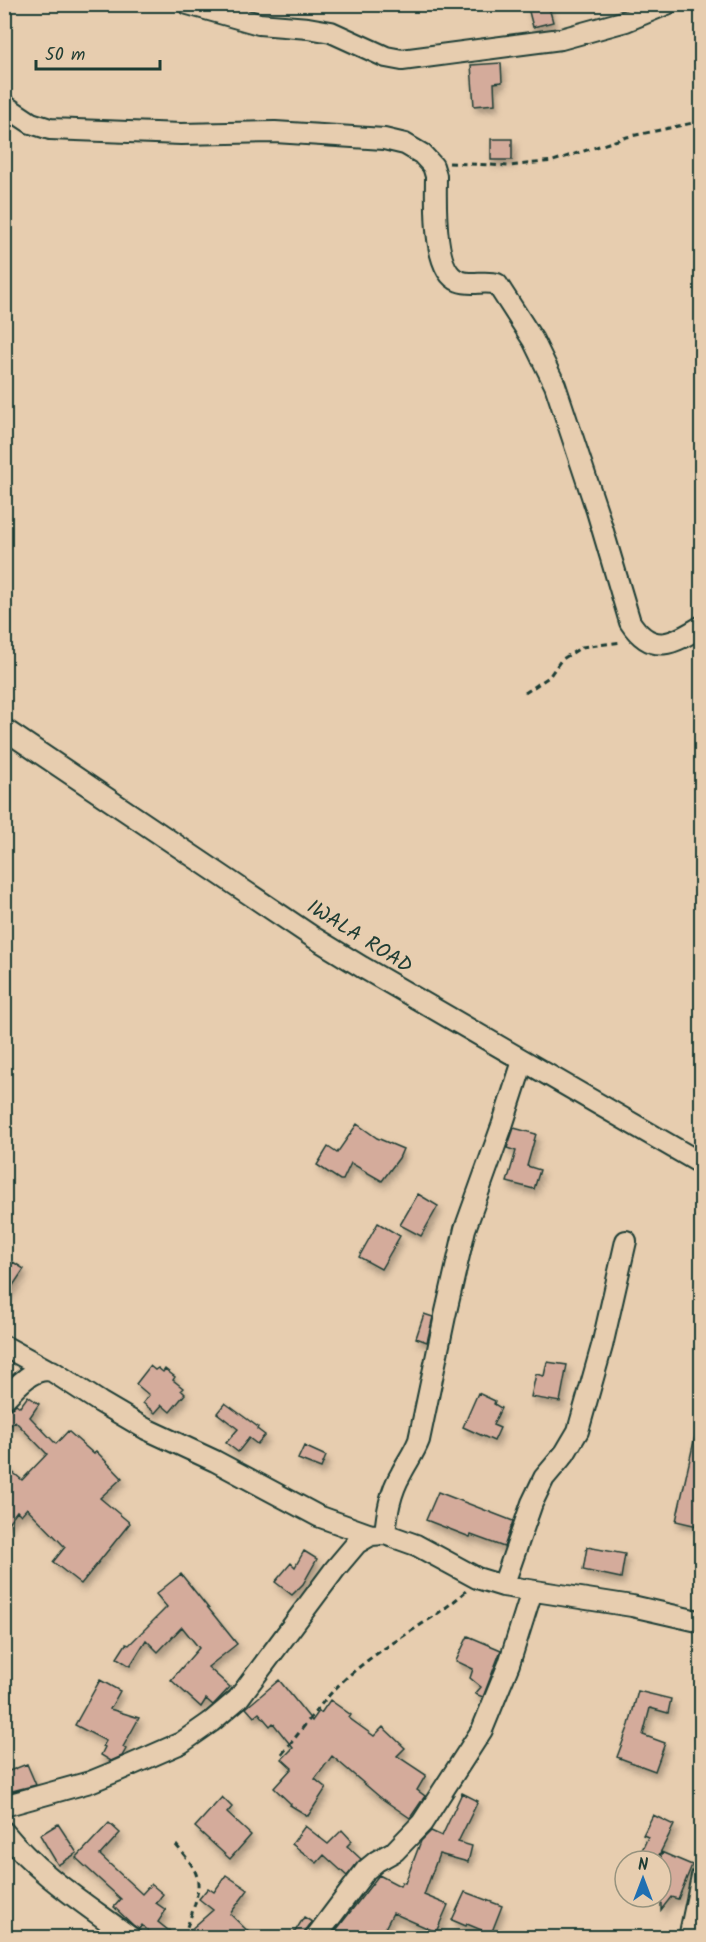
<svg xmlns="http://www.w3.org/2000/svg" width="706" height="1942" font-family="Kalam,sans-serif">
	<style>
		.building { fill: #d4ab9b; stroke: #1f3d34; stroke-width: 1.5; filter: url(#shadow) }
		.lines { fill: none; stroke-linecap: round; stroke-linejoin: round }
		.minor-casing { stroke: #1f3d34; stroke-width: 24 }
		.path { stroke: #1f3d34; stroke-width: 3; stroke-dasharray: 6 4.5; stroke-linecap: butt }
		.minor { stroke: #e7cdaf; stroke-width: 20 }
		.labels { text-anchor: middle; stroke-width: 5; stroke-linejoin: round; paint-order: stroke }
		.street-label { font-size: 21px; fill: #1f3d34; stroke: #e7cdaf }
	</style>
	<defs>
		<filter id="shadow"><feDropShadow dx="3" dy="5.5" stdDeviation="3" flood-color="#0004"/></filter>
	</defs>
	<rect width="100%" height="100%" fill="#e7cdaf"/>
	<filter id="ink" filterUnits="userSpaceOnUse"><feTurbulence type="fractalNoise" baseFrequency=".0167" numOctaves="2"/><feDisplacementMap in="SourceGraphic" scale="12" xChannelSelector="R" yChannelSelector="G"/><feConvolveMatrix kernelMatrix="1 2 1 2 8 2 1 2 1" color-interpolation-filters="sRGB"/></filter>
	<g filter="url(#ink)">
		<path class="building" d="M527 4H548L553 22 533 27Z
			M501 63 502 82 494 83 495 104 474 106 471 65Z
			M491 139H512V160H491Z
			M357 1124 377 1138 403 1149 399 1158 382 1181 351 1163 343 1180H340L317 1165 328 1147 337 1153Z
			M514 1128 536 1134 527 1166 540 1170 534 1189 507 1182 516 1151 507 1148Z
			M418 1194 438 1206 421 1236 400 1225Z
			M378 1223 400 1236 381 1269 359 1257Z
			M13 1262 24 1269 4 1299V1275Z
			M424 1314 433 1317 427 1342 416 1338Z
			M547 1362 567 1365 560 1402 531 1397 536 1374 544 1376Z
			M150 1366 155 1370 158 1368 163 1372 165 1369 175 1377 173 1380 183 1388 181 1390 185 1394 170 1412 162 1405 155 1413 143 1403 149 1395 136 1384Z
			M478 1393 495 1401 494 1404 501 1408 493 1425 500 1428 494 1441 463 1427Z
			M28 1396 39 1404 30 1417 56 1444 68 1431 94 1454 96 1451 122 1478 100 1498 130 1523 81 1584 53 1562 65 1547 27 1508 21 1515 17 1511 4 1528V1465L22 1480 47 1454 15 1421 11 1425 4 1418V1411L12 1408 16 1404 20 1407Z
			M225 1403 258 1427 257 1429 265 1435 257 1444 249 1438 238 1452 226 1443 238 1429 217 1413Z
			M696 1432H702V1527L676 1521Z
			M304 1446 326 1456 321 1468 298 1459Z
			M438 1492 513 1521 504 1547 471 1535 470 1537 426 1520Z
			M587 1547 625 1554 621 1578 583 1570Z
			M304 1551 317 1559 303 1584 292 1595 275 1582 291 1563 295 1567Z
			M181 1574 237 1644 208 1667 230 1687 213 1705 206 1699 201 1707 171 1680 199 1648 182 1627 158 1652 146 1640 130 1666 117 1658 126 1644 129 1645 167 1607 156 1594Z
			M468 1636 501 1650 483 1697 475 1694 481 1687 470 1678 473 1669 456 1661Z
			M100 1680 120 1691 110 1709 139 1718 123 1747 126 1749 122 1756 111 1761 101 1755 105 1747 103 1746 106 1741 75 1725Z
			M279 1680 312 1721 319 1711 321 1713 330 1700 351 1715 349 1718 374 1736 383 1727 405 1748 397 1756 426 1775 417 1790 425 1796 410 1818 381 1798 332 1756 315 1779 326 1788 308 1816 290 1805 291 1804 274 1788 292 1768 282 1759 293 1748 273 1723 270 1726 259 1713 254 1717 246 1708Z
			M638 1691 671 1699 668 1713 650 1708 643 1735 665 1743 655 1771 617 1757 629 1725Z
			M27 1764 36 1785 12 1791 11 1788 4 1790V1773Z
			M462 1793 478 1801 458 1842 472 1846 468 1862 439 1854 424 1895 448 1905 436 1932 393 1913 380 1938H330L379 1875 400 1886 402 1882 405 1883 421 1841 431 1831 442 1836Z
			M222 1797 232 1807 227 1813 251 1835 230 1859 195 1827Z
			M653 1815 674 1825 656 1861H637L648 1837 643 1835Z
			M109 1823 120 1833 100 1855 142 1894 151 1884 163 1894 156 1903 166 1910 158 1922 178 1938H156L142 1925 139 1929 133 1925 114 1907 121 1899 76 1858Z
			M58 1824 77 1853 58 1865 40 1835Z
			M305 1826 328 1844 342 1830 352 1841 347 1846 361 1859 347 1876 324 1855 317 1863 292 1844Z
			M661 1852 692 1865 678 1899 671 1897 661 1910Z
			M226 1875 248 1890 230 1914 255 1938H181L213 1910 199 1899 208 1888 214 1892Z
			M465 1892 502 1906 491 1934 467 1924 466 1926 452 1920Z
			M304 1917 312 1922 305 1931 303 1938H291Z"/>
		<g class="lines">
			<defs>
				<path id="minor" d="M188 4 259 24 308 28 331 32 386 57 402 60 561 39 626 21 667 4
					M4 105 31 123 50 129 181 134 275 132 384 139 405 144 422 154 433 166 436 176C436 201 432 271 459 281 471 286 485 280 497 284L533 340 555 385 597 511 630 622C652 656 673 644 702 626
					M4 729 313 937 362 967 702 1164
					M4 1346 46 1369
					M4 1399C17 1387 33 1366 52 1371L100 1402 146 1429 215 1461 318 1516 371 1535
					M385 1534C387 1513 390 1493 401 1474 407 1462 414 1453 419 1440L445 1316 465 1229 502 1126 523 1061
					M503 1586 532 1503 544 1478 565 1453 578 1431 602 1346 626 1241
					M4 1806 90 1782 117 1771 181 1743 211 1722 238 1699 335 1569 357 1543 371 1535 385 1534 416 1545 477 1578 503 1586 632 1606 702 1622
					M4 1832C41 1877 86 1904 131 1938
					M315 1938 366 1870 377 1861 395 1851 422 1823 482 1730 509 1664 532 1591
					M689 1938 702 1876"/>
			</defs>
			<use href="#minor" class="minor-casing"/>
			<path class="path" d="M449 163 509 166 553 161 627 137 702 121
				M525 693 549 677 561 660 582 647 622 642
				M282 1754C308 1723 325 1694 358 1668 392 1640 433 1621 466 1591
				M176 1845C184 1855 194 1865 197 1877 202 1892 188 1923 183 1938"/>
			<use href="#minor" class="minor"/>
		</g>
	</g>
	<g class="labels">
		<g class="street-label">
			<text transform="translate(360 936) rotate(32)" y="7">IWALA ROAD</text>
		</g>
	</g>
	<rect width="706" height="1942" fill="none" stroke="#e7cdaf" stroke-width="24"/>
	<rect x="12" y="12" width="682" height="1918" fill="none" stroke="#1f3d34" stroke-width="2" filter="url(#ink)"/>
	<g transform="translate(643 1879)"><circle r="28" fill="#e7cdaf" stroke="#97937e" stroke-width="1.5"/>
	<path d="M0-4.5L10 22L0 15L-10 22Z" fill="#1f6fb2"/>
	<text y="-9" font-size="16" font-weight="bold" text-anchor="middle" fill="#1f3d34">N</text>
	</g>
	<path d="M36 60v9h124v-9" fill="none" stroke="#1f3d34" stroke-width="3"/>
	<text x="45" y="60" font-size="18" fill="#1f3d34" stroke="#e7cdaf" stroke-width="4.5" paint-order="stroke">50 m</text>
</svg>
